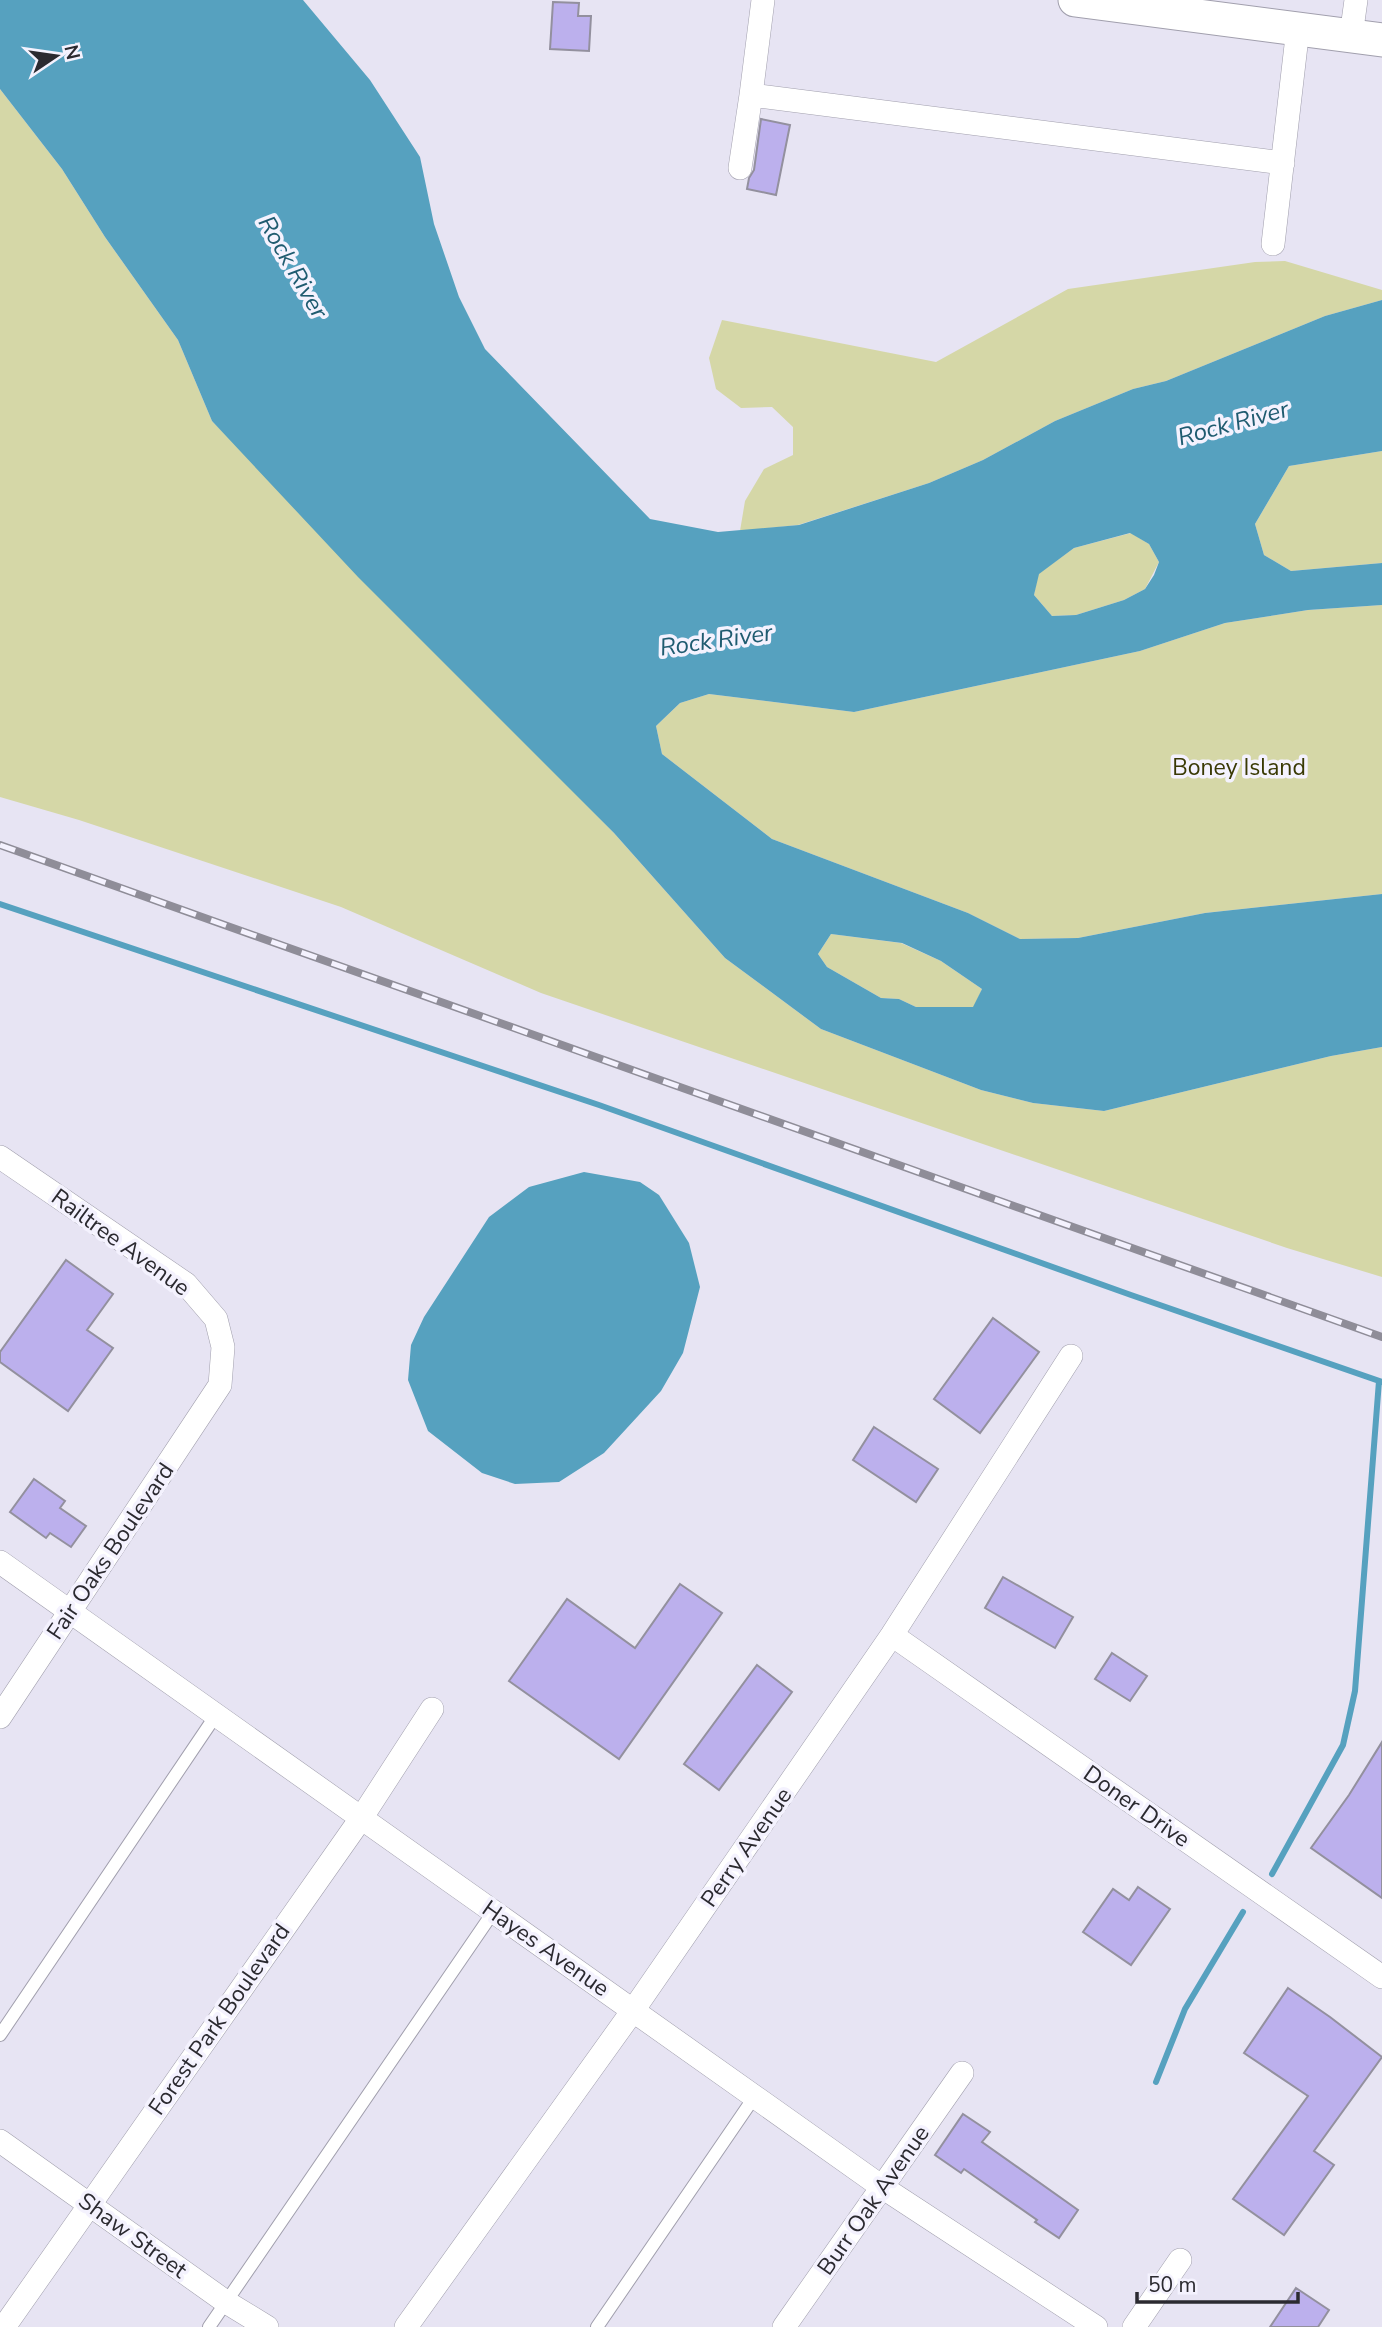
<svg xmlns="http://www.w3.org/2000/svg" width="1382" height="2327" font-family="'Nunito Sans',sans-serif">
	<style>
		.green { fill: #d5d7a7 }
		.water { fill: #56a1bf; fill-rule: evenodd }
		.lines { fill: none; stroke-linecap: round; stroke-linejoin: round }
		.stream { stroke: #56a1bf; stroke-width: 6 }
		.building { fill: #bcb0ed; stroke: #93909e; stroke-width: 2 }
		.lane-casing { stroke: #a19fad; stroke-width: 14 }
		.street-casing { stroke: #a19fad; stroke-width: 24 }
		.secondary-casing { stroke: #a19fad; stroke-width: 35 }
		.lane { stroke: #fff; stroke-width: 12 }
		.street { stroke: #fff; stroke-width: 23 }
		.secondary { stroke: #fff; stroke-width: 33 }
		.rail-casing { stroke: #8f8d98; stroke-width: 8 }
		.rail { stroke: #f4f2fe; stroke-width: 5; stroke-dasharray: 16; stroke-linecap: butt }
		.labels { text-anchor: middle; stroke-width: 7; stroke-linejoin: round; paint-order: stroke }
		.park-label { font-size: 23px; fill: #393904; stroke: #f4f2fe }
		.street-label { font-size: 23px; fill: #2b2a30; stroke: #f4f2fe }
		.water-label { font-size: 24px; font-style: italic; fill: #1f5b70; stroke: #f4f2fe }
	</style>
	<rect width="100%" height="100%" fill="#e7e4f3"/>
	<path class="green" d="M0 89 62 169 105 237 178 340 212 421 614 833 725 958 821 1029 981 1090 1033 1103 1104 1111 1331 1056 1382 1047V1277L1287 1248 541 993 341 907 79 820 0 797Z
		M1285 261 1382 290V300L1325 316 1166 381 1133 389 1055 421 983 460 929 483 798 525 740 531 745 501 764 469 793 455V427L772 407 741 408 716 389 709 358 722 320 936 362 1068 289 1255 262Z
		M1382 451V563L1291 571 1264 555 1255 524 1289 466Z
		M1131 533 1149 544 1159 562 1145 589 1124 600 1076 615 1052 616 1034 595 1038 574 1074 548Z
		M1382 605V894L1205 913 1078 938 1020 939 968 913 772 839 662 754 656 726 680 703 709 694 854 712 1140 651 1225 623 1308 610Z
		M831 934 901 943 941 961 982 989 974 1007H916L899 999 881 998 827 967 818 954Z"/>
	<path class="water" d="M0 0H303L370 80 420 157 434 224 459 297 485 349 650 519 718 532 799 525 929 483 983 460 1055 421 1133 389 1166 381 1325 316 1382 300V451L1289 466 1255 524 1264 555 1291 571 1382 563V605L1308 610 1225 623 1140 651 854 712 709 694 680 703 656 726 662 754 772 839 968 913 1020 939 1078 938 1205 913 1382 894V1047L1331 1056 1104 1111 1033 1103 981 1090 821 1029 725 958 614 833 358 577 212 421 178 340 105 237 62 169 0 89ZM1130 533 1149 544 1159 562 1154 575 1145 589 1124 600 1076 615 1052 616 1034 595 1039 574 1074 548ZM831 934 902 943 941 961 982 989 973 1007H916L899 999 881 998 827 967 818 954Z
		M584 1172 640 1182 659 1195 689 1243 700 1287 683 1353 661 1391 604 1453 559 1482 515 1484 482 1473 428 1431 408 1380 411 1345 424 1317 489 1217 529 1187Z"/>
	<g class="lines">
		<path class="stream" d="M0 904 599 1105 1131 1295 1382 1382
			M1272 1874 1343 1745 1355 1691 1379 1381
			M1156 2082 1185 2009 1243 1912"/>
	</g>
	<path class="building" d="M553 2 579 3 578 16H591L589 51 550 49Z
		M761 119 790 125 776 195 747 189 749 178 754 170Z
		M66 1260 113 1294 87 1330 113 1348 68 1411 0 1362V1352Z
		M993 1318 1039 1352 980 1433 934 1399Z
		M874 1427 938 1469 916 1502 853 1460Z
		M34 1479 65 1501 60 1508 86 1526 71 1547 50 1533 46 1538 10 1512Z
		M1003 1577 1073 1617 1055 1648 985 1608Z
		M680 1584 722 1613 619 1759 509 1681 567 1599 635 1648Z
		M1112 1653 1147 1676 1130 1701 1095 1679Z
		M757 1665 792 1692 719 1790 684 1764Z
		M1382 1742V1898L1311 1848 1349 1795Z
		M1138 1887 1170 1909 1131 1965 1083 1932 1113 1889 1129 1900Z
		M1288 1988 1330 2017 1382 2057 1314 2151 1334 2165 1284 2235 1233 2199 1308 2096 1244 2053Z
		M963 2114 990 2132 982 2142 1078 2210 1059 2238 1035 2222 1037 2220 964 2169 961 2173 935 2155Z
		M1296 2288 1329 2310 1318 2327H1270Z"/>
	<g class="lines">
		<defs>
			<path id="lane" d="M0 2035 216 1715
				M209 2327 494 1911
				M597 2327 755 2096"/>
			<path id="street" d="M763 0 751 95 1283 163
				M1351 36 1356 0
				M740 168 751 95
				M1273 244 1298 28
				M0 1157 186 1284 216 1319 223 1347 220 1385 0 1717
				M0 1562 882 2187 1096 2327
				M892 1635 1382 1977
				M0 2141 226 2302 267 2327
				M4 2327 362 1817 432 1709
				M406 2327 634 2009 892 1635 1071 1356
				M784 2327 962 2073
				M1134 2327 1180 2260"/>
			<path id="secondary" d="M1075 0 1382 40"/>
		</defs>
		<use href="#lane" class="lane-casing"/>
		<use href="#street" class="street-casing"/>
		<use href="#secondary" class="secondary-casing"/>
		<use href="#lane" class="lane"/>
		<use href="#street" class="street"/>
		<use href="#secondary" class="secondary"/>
		<defs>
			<path id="rail" d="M0 845 1382 1337"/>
		</defs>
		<use href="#rail" class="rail-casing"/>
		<use href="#rail" class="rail"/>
	</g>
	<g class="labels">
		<g class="park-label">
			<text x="1239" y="775">Boney Island</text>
		</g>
		<g class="street-label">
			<text transform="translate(121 1242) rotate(36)" y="8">Railtree Avenue</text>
			<text transform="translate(110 1551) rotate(-56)" y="8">Fair Oaks Boulevard</text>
			<text transform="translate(1137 1806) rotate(35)" y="8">Doner Drive</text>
			<text transform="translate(746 1847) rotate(-55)" y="8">Perry Avenue</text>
			<text transform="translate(546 1948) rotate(35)" y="8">Hayes Avenue</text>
			<text transform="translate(219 2019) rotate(-55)" y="8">Forest Park Boulevard</text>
			<text transform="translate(873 2200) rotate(-55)" y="8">Burr Oak Avenue</text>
			<text transform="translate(133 2235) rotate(36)" y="8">Shaw Street</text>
		</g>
		<g class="water-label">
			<text transform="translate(293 267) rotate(60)" y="8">Rock River</text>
			<text transform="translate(1233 423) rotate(-15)" y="8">Rock River</text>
			<text transform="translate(716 640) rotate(-8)" y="8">Rock River</text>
		</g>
	</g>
	<g transform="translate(56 56) rotate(77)" stroke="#f4f2fe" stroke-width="5" paint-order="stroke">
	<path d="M0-5L12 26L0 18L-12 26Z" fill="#2b2a30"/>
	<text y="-10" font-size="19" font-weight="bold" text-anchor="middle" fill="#2b2a30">N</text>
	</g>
	<path d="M1137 2292v10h161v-10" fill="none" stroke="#2b2a30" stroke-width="3.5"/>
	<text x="1148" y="2292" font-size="21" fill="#2b2a30" stroke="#f4f2fe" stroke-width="5" paint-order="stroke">50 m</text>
</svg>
